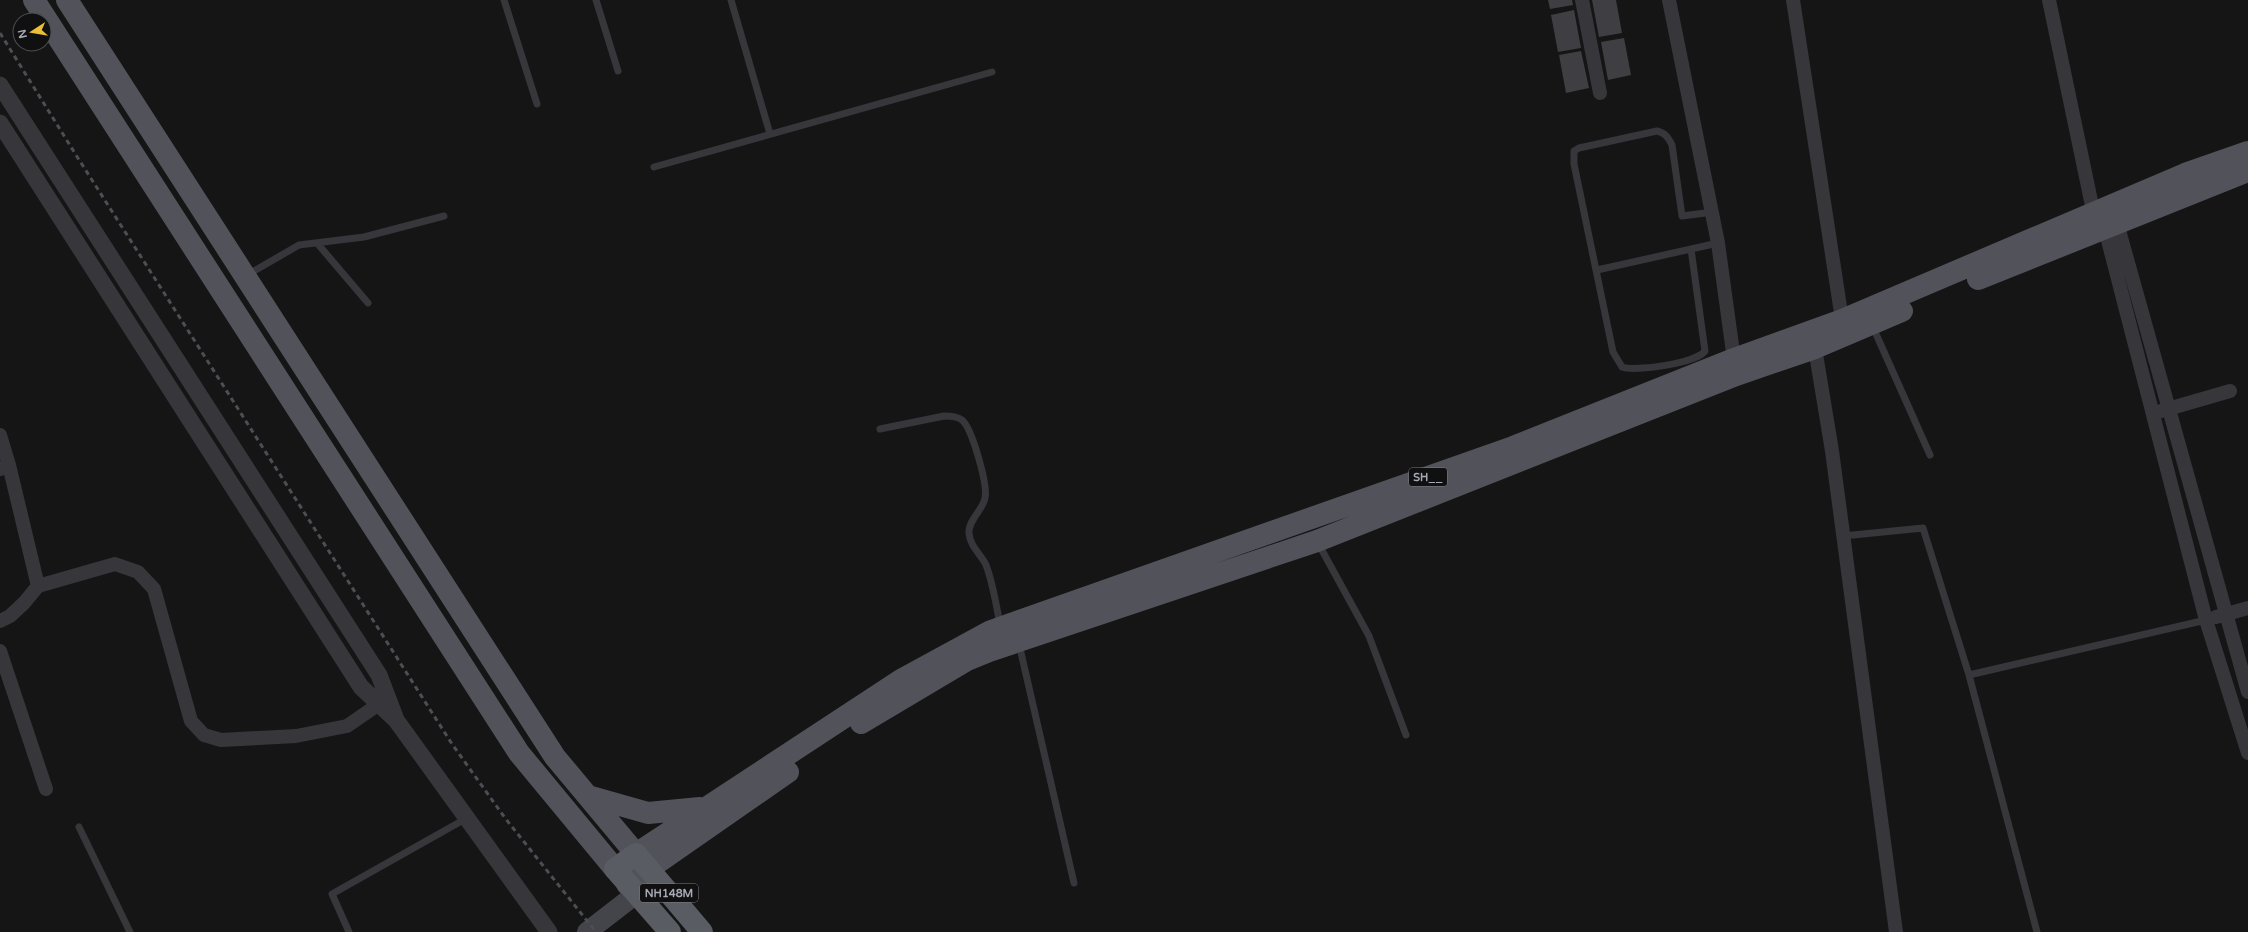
<svg xmlns="http://www.w3.org/2000/svg" width="2248" height="932" font-family="'Varela Round',sans-serif">
	<style>
		.building { fill: #3f3f43 }
		.lines { fill: none; stroke-linecap: round; stroke-linejoin: round }
		.service { stroke: #36363b; stroke-width: 7 }
		.minor { stroke: #36363b; stroke-width: 14 }
		.tertiary { stroke: #36363b; stroke-width: 17 }
		.secondary { stroke: #44454b; stroke-width: 20 }
		.primary { stroke: #52535a; stroke-width: 22 }
		.trunk { stroke: #5a5c63; stroke-width: 22 }
		.rail { stroke: #4d4e54; stroke-width: 3; stroke-dasharray: 5 4; stroke-linecap: butt }
		.labels { text-anchor: middle; stroke-width: 3; stroke-linejoin: round; paint-order: stroke }
		.shield { fill: #101011; stroke: #7a7c84; stroke-width: 1 }
		.shield-label { font-size: 11px; font-weight: bold; fill: #a7aab6 }
	</style>
	<rect width="100%" height="100%" fill="#151516"/>
	<path class="building" d="M1548 0H1572L1573 5 1550 9Z
		M1592 0H1616L1622 33 1599 37Z
		M1574 10 1581 48 1558 52 1551 15Z
		M1624 38 1631 75 1608 80 1601 42Z
		M1581 51 1589 88 1566 93 1559 55Z"/>
	<g class="lines">
		<path class="service" d="M504 0 537 104
			M596 0 618 71
			M731 0 770 134
			M654 167 992 72
			M317 243 368 303
			M1691 249 1705 351C1697 363 1635 372 1622 367L1613 352 1574 164V151L1579 148 1657 131C1665 133 1668 137 1672 145L1682 216 1713 212
			M1597 270 1718 243
			M247 275 299 245 364 237 444 216
			M1872 325 1930 455
			M880 429 944 416C950 416 957 416 962 420 972 428 988 485 985 498 983 510 968 520 969 533 970 547 981 554 986 565 993 583 996 605 1000 624
			M1843 536 1923 528 1969 675 2037 932
			M1318 543 1369 636 1406 735
			M1019 644 1074 883
			M1969 675 2206 620
			M79 827 130 932
			M349 932 332 894 467 818"/>
		<path class="minor" d="M1582 0 1600 93
			M1669 0 1718 243 1735 367
			M1793 0 1843 326
			M2049 0 2095 220
			M2115 216 2248 692
			M2103 221 2206 620 2248 753
			M1815 348 1832 451 1896 932
			M2161 411 2230 391
			M0 435 9 465
			M0 469 9 465 38 586
			M2216 617 2248 608
			M0 621 10 616 24 603 38 586 115 564 138 572 154 589 191 721 204 735 221 740 296 736 347 726 379 704
			M0 651 46 789"/>
		<path class="tertiary" d="M0 85 379 675 395 717
			M0 123 361 687 396 720 549 932"/>
		<path class="secondary" d="M587 932 636 894"/>
		<path class="primary" d="M34 0 519 753 615 869
			M67 0 555 757 636 854 901 680 991 631 1513 447 1734 359 1842 320 2185 174 2248 152
			M1978 279 2248 171
			M861 723 967 660 989 651 1317 541 1736 375 1815 348 1902 311
			M588 796 648 813 700 808
			M627 884 788 772"/>
		<path class="trunk" d="M670 932 615 869 636 854 702 932"/>
		<path class="rail" d="M0 33 76 155 452 744 505 818 596 932"/>
	</g>
	<g class="labels">
		<g class="shield">
			<rect x="1409" y="468" width="38" height="18" rx="3"/>
			<rect x="640" y="884" width="58" height="18" rx="3"/>
		</g>
		<g class="shield-label">
			<text x="1428" y="481">SH__</text>
			<text x="669" y="897">NH148M</text>
		</g>
	</g>
	<g transform="translate(32 32) rotate(258)"><circle r="19" fill="#101011" stroke="#4c4e53"/>
	<path d="M0-3L7 15L0 10L-7 15Z" fill="#ecbe37"/>
	<text y="-6" font-size="11" font-weight="bold" text-anchor="middle" fill="#a7aab6">N</text>
	</g>
</svg>
